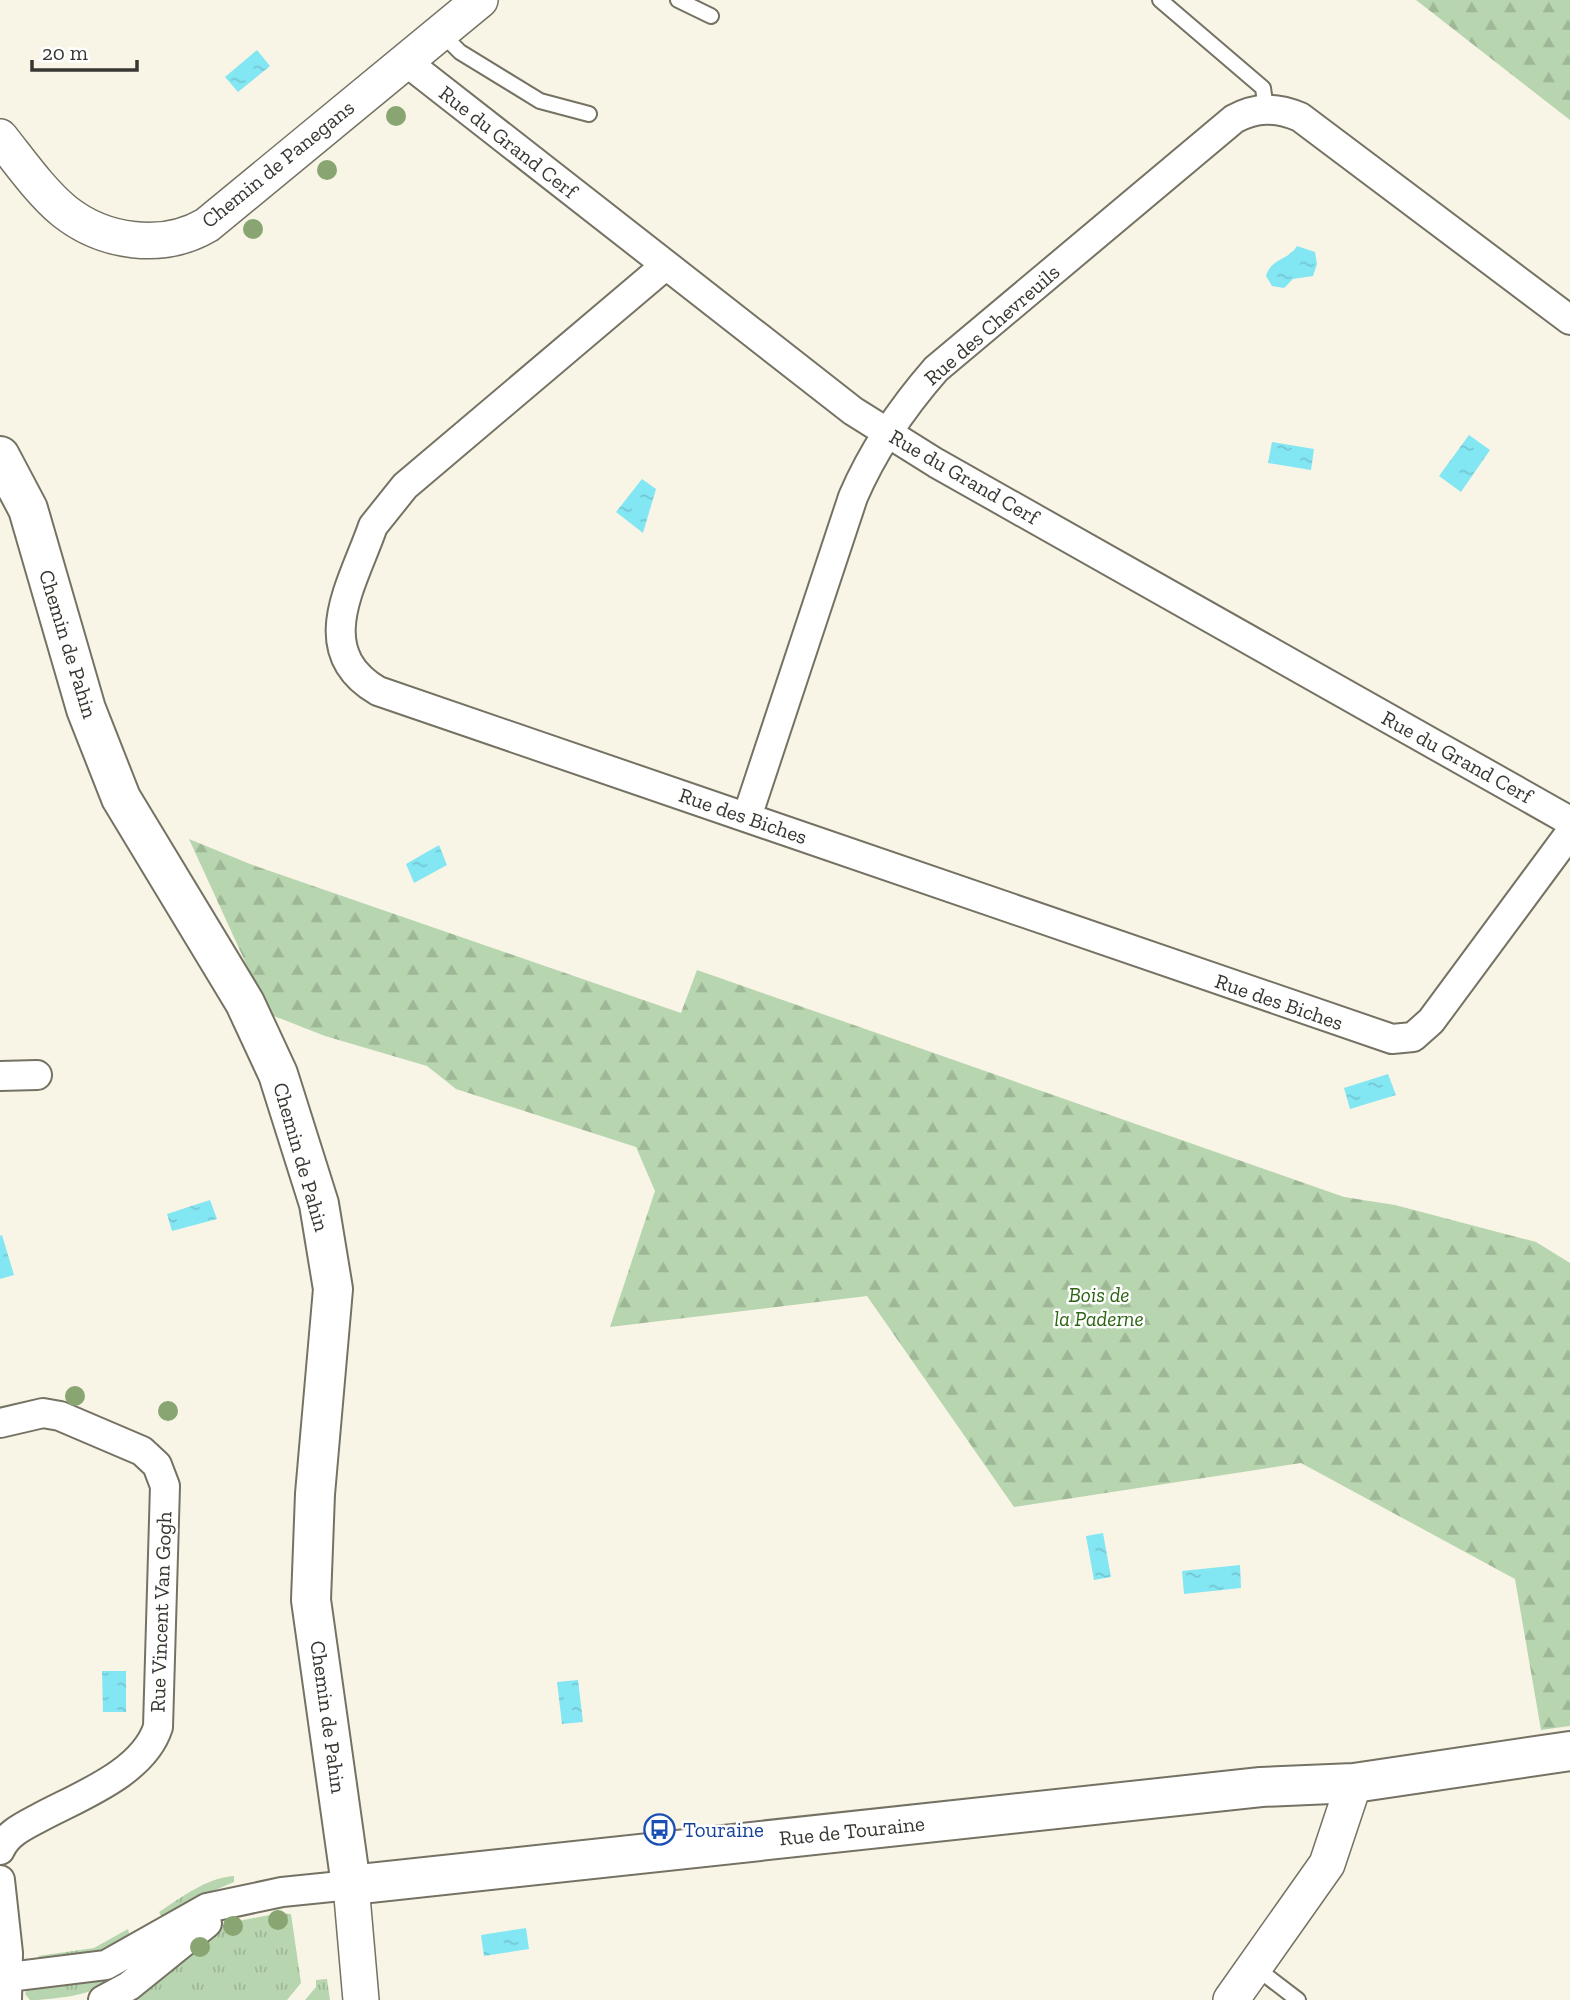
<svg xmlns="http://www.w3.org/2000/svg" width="1570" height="2000" font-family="'Zilla Slab',serif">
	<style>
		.grass { fill: url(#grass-tufts) }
		.forest { fill: url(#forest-firs) }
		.water { fill: url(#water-ripples) }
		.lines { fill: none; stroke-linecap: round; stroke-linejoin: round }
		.service-casing { stroke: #757264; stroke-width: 18 }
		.minor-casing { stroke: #757264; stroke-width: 32 }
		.tertiary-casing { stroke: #757264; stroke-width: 38 }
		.secondary-casing { stroke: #757264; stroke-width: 42 }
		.service { stroke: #fff; stroke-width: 14 }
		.minor { stroke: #fff; stroke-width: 28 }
		.tertiary { stroke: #fff; stroke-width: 35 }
		.secondary { stroke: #fff; stroke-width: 38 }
		.tree { fill: #88a572 }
		.labels { text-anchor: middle; stroke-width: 5; stroke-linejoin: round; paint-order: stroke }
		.street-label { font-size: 21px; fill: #373630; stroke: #fff }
		.park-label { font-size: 21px; font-style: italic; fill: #2c6414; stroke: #fff }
		.transit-label { font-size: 21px; fill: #164399; stroke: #fff; text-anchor: start }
	</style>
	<defs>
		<pattern id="grass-tufts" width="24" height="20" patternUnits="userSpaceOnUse" patternTransform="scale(1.75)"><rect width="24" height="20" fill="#b7d5ae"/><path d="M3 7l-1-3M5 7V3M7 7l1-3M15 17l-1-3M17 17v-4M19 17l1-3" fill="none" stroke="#9eb796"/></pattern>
		<pattern id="forest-firs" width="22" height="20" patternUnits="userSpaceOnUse" patternTransform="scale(1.75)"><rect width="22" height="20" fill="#b7d5ae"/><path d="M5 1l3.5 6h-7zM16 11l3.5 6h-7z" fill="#9eb796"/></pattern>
		<pattern id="water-ripples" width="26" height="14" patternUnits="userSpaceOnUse" patternTransform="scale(1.75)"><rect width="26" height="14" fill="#83e6f3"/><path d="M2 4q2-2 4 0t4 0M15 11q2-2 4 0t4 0" fill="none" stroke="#72c6d1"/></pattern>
	</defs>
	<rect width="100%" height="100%" fill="#f8f5e6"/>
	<path class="grass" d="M234 1876V1882L201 1896 163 1919 159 1912C182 1897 206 1878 234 1876Z
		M280 1913 291 1914 301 1983 287 2000H131L216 1929 228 1923Z
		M128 1929 130 1938 105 1952 42 1959 38 1956 94 1948Z
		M138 1965C98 1992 85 1996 37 2000H30L25 1994 27 1988Z
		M327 1979 330 2000H305L316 1987V1980Z"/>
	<path class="forest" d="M1416 0H1570V120Z
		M189 839 250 864 681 1013 697 970 1344 1197 1395 1205 1536 1242 1570 1263V1726L1541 1730 1515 1579 1301 1463 1014 1507 867 1296 610 1327 655 1191 636 1147 456 1089 427 1066 325 1036 269 1014Z"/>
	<path class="water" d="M257 50 270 66 238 92 225 77Z
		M1297 246 1315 252 1317 264 1313 276 1293 279 1284 288 1272 286 1266 276C1271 258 1288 261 1297 246Z
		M1469 435 1490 450 1461 492 1439 476Z
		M1272 442 1314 449 1311 470 1268 463Z
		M642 479 656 489 643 533 616 512Z
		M439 845 447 865 414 883 406 864Z
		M1388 1074 1396 1095 1350 1109 1344 1088Z
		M210 1200 217 1219 172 1231 167 1214Z
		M2 1235 14 1275 0 1279V1236Z
		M1103 1533 1111 1577 1094 1580 1086 1536Z
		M1240 1565 1241 1588 1184 1594 1182 1571Z
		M102 1671H126V1712H103Z
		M578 1680 583 1722 562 1724 557 1682Z
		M526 1928 529 1949 484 1956 481 1935Z"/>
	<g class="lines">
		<defs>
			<path id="service" d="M678 0 711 16
				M1160 0 1263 88 1266 109
				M440 32 460 52 540 101 589 114
				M1255 1967 1298 2000"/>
			<path id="minor" d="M409 59 418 71 853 411 936 463 1570 821
				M666 265 405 486 373 526C353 584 309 650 378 691L1392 1039 1413 1037 1431 1021 1570 833
				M747 817 853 497C874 448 902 408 936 369L1234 119C1256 107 1276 107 1300 117L1570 320
				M0 1076 37 1075
				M0 1423 43 1413 60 1416 142 1451 157 1465 165 1486 158 1727C143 1774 77 1797 37 1819 22 1827 7 1834 0 1850
				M0 1880 8 1953 7 2000
				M0 1978 106 1965 207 1908 282 1892 351 1885
				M103 2000 129 1986 207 1923"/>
			<path id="tertiary" d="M0 137C20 162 40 191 64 211 104 243 163 251 207 225L480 0
				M351 1885 361 2000
				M1231 2000 1327 1864 1354 1783"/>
			<path id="secondary" d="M0 456 28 509 86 709 121 798 245 1003 278 1074 319 1204 333 1289 315 1494 311 1600 351 1885 1261 1787 1354 1783 1570 1751"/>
		</defs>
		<use href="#service" class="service-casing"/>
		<use href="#minor" class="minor-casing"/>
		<use href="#tertiary" class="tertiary-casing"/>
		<use href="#secondary" class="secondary-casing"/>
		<use href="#service" class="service"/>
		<use href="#minor" class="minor"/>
		<use href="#tertiary" class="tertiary"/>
		<use href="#secondary" class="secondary"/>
	</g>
	<g class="tree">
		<circle cx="396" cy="116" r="10"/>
		<circle cx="327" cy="170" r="10"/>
		<circle cx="253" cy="229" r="10"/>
		<circle cx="75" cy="1396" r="10"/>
		<circle cx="168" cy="1411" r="10"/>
		<circle cx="278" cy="1920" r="10"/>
		<circle cx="233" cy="1926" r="10"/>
		<circle cx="200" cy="1947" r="10"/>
	</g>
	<defs>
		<symbol id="bus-ring" viewBox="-11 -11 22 22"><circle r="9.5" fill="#fff" stroke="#1a4fb4" stroke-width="1.5"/><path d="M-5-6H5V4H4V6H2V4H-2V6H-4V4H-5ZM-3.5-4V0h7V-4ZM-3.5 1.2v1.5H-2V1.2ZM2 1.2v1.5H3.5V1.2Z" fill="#1a4fb4"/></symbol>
	</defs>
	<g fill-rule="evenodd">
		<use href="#bus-ring" x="642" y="1812" width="35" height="35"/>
	</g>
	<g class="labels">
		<g class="street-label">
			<text transform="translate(508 142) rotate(38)" y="7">Rue du Grand Cerf</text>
			<text transform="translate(278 164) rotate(-39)" y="7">Chemin de Panegans</text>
			<text transform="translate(992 325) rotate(-41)" y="7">Rue des Chevreuils</text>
			<text transform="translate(964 477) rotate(30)" y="7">Rue du Grand Cerf</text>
			<text transform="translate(68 644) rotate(73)" y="7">Chemin de Pahin</text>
			<text transform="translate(1457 757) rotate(29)" y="7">Rue du Grand Cerf</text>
			<text transform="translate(743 816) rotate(19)" y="7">Rue des Biches</text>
			<text transform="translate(1279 1002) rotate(19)" y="7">Rue des Biches</text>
			<text transform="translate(301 1157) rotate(74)" y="7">Chemin de Pahin</text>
			<text transform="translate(161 1612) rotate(-88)" y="7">Rue Vincent Van Gogh</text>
			<text transform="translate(328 1717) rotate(82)" y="7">Chemin de Pahin</text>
			<text transform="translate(852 1831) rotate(-6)" y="7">Rue de Touraine</text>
		</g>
		<g class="park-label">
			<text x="1099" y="1302">Bois de<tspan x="1099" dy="24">la Paderne</tspan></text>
		</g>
		<g class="transit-label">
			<text x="683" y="1837">Touraine</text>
		</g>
	</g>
	<path d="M32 60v10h105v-10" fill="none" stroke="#373630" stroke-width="3.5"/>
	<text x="42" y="60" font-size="21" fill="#373630" stroke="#ffffff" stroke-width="5" paint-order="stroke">20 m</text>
</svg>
